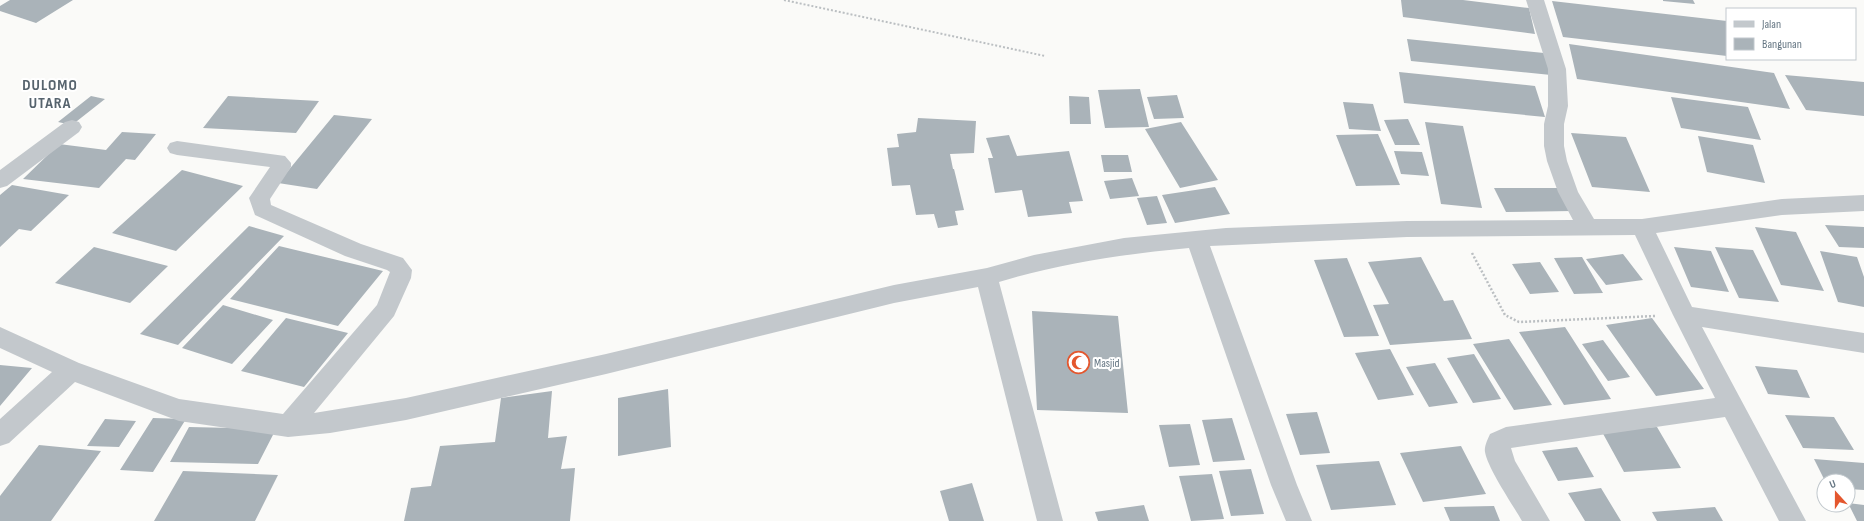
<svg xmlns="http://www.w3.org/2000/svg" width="1864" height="521" font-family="'Sofia Sans Condensed',sans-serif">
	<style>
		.building { fill: #aab3b9 }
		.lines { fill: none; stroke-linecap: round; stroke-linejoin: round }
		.path-far1 { stroke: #bbbfc2; stroke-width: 2; stroke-dasharray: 2 2; stroke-linecap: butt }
		.path { stroke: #bbbfc2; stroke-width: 2.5; stroke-dasharray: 2 2; stroke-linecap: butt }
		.street { fill: #c3c8cc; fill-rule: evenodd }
		.labels { text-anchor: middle; stroke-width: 4; stroke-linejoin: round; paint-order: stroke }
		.poi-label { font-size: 12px; fill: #657683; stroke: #fff; text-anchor: start }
		.district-label { font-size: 16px; font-weight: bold; letter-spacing: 1px; fill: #57646e; stroke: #fff }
	</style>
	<rect width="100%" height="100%" fill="#fafaf8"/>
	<path class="building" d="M10 0H73L36 23 0 11V6Z
		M1401 0H1463L1529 8 1535 34 1403 17Z
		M1663 0H1693L1695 4 1663 1Z
		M1552 1 1727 21V56L1563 37Z
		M1407 39 1544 53 1551 75 1411 61Z
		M1569 44 1774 73 1790 109 1577 79Z
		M1399 72 1535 86 1545 117 1404 103Z
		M1785 75 1864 82V116L1806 110Z
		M1140 89 1149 127 1105 128 1098 90Z
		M1177 95 1184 118 1154 119 1147 97Z
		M91 96 105 99 72 125 58 122Z
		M228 96 319 101 296 133 203 128Z
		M1069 96 1089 97 1091 124H1070Z
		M1671 97 1748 107 1761 140 1681 128Z
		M1343 102 1373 104 1381 131 1349 129Z
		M334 115 372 119 317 189 278 183Z
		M918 118 976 121 974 153 950 154 953 169H954L964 210 955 211 958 225 938 228 934 214 916 215 910 185 892 186 887 148 899 147 897 134 916 132Z
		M1408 119 1420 145H1395L1384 120Z
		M1181 122 1218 180 1180 188 1145 129Z
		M1425 122 1463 126 1482 208 1441 204Z
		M122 132 156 134 135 160 126 159 99 188 23 179 59 144 106 150Z
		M1571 133 1626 137 1650 192 1592 187Z
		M1378 134 1400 185 1356 186 1336 135Z
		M1009 135 1017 156 1069 151 1083 201 1069 202 1072 213 1028 217 1022 190 995 193 988 158H993L986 138Z
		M1698 136 1753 145 1765 183 1707 172Z
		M1394 151 1422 152 1429 176 1401 174Z
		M1101 155H1128L1132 172H1104Z
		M182 170 243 186 176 251 112 233Z
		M1132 178 1139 196 1110 199 1104 181Z
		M12 185 69 195 31 231 19 229 0 247V195Z
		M1215 187 1230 214 1175 223 1162 195Z
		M1494 188H1559L1572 211 1506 212Z
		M1157 196 1167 223 1147 225 1137 198Z
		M1825 225 1864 227V248L1839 247Z
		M249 226 284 236 178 345 140 334Z
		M1755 227 1796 232 1824 291 1781 285Z
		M279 246 383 271 338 326 230 299Z
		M94 247 168 266 130 303 55 283Z
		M1674 247 1711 251 1729 292 1691 287Z
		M1715 247 1753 250 1779 302 1739 298Z
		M1820 251 1857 257 1864 277V307L1838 302Z
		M1623 254 1643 280 1606 285 1586 259Z
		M1421 257 1444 301 1453 300 1472 339 1390 345 1373 305 1389 304 1368 262Z
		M1582 257 1603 293 1574 294 1554 258Z
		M1347 258 1379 336 1344 337 1314 260Z
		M1540 262 1559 292 1530 294 1512 264Z
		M223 305 273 320 232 364 182 348Z
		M1032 311 1118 316 1128 413 1037 410Z
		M286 318 348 333 304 387 241 371Z
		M1652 318 1704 389 1656 396 1606 325Z
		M1565 327 1611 399 1564 405 1519 332Z
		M1509 339 1552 405 1514 410 1473 344Z
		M1603 340 1630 377 1608 381 1582 344Z
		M1390 349 1414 395 1378 400 1355 353Z
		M1474 354 1501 399 1473 403 1447 358Z
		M1435 363 1458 403 1429 407 1406 367Z
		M0 365 32 368 0 406Z
		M1755 366 1797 370 1810 398 1768 394Z
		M668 389 671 447 618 456V398Z
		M552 391 548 438 567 436 561 469 575 468 570 521H404L411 488 431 486 440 446 495 442 501 398Z
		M1317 412 1330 453 1300 455 1286 414Z
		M1785 415 1834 417 1854 450 1803 448Z
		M153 418 186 419 153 472 120 470Z
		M1232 418 1245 460 1213 462 1202 420Z
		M105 419 136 421 119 447 87 446Z
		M1190 424 1200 465 1169 467 1159 425Z
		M189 427 276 429 258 464 170 462Z
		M1657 427 1681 468 1624 472 1601 430Z
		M39 445 101 451 51 521H0V496Z
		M1461 446 1486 494 1423 502 1400 453Z
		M1577 447 1594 477 1558 481 1542 451Z
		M1814 459 1864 463V490L1848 489V481H1825Z
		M1379 461 1396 505 1331 510 1316 465Z
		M1251 469 1264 514 1231 516 1219 471Z
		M183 471 278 475 255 521H154Z
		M1212 474 1224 519 1191 521 1179 476Z
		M972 483 984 521H949L940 491Z
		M1601 488 1621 521H1585L1568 493Z
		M1848 503 1864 505V521H1857Z
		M1144 505 1149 521H1098L1095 512Z
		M1494 506 1500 521H1450L1444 507Z
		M1715 507 1723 521H1657L1652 512Z"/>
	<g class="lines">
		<path class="path-far1" d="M784 0 1045 56"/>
		<path class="path" d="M1472 253 1505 315 1519 322 1655 316"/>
		<path class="street" d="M1526 0H1544L1566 69 1568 106 1564 124V146L1567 161 1578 192 1594 219H1642L1782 199 1864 195V211L1782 215 1656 233 1692 307 1864 333V353L1702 327 1806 521H1779L1725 417 1511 448 1515 461 1550 521H1522C1513 505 1488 469 1485 452 1484 446 1488 439 1490 434L1506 427 1715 398 1673 315 1635 235 1407 237 1210 246 1297 485 1312 521H1286L1271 485 1189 248C1125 254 1061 263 999 282L1063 521H1037L978 287 894 303 606 374 406 420 330 433 288 437 179 421 75 382 9 443 0 446V419L52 372 0 348V327L79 363 179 399 283 414 377 305 390 272 387 270 345 256 255 215 249 198 270 167 177 155 170 153 167 148 170 143 177 141 285 156 291 163V167L270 199 271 205 361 244 403 258 412 270 411 278 394 316 314 413 406 398 606 354 894 285 987 268 1034 255 1124 238 1226 228 1407 221 1573 220 1558 192 1547 161 1544 146V124L1548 106V69Z
			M72 120 79 122 82 127 79 132 7 186 0 188V170L65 122Z"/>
	</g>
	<defs>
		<symbol id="mosque-ring" viewBox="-11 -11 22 22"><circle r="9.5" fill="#fff" stroke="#e4572e" stroke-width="1.5"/><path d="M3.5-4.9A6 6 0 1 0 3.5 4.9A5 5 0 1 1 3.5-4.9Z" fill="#e4572e"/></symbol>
	</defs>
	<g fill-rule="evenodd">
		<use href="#mosque-ring" x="1066" y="350" width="25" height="25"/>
	</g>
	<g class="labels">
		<g class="poi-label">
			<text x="1094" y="367">Masjid</text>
		</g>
		<g class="district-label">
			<text x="50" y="90">DULOMO<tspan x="50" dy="18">UTARA</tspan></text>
		</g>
	</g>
	<rect x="1726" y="8" width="130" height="52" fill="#ffffff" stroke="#c1c8cd"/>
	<rect x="1734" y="21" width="20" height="6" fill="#c3c8cc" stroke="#c1c8cd"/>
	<text x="1762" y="28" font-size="12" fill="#657683">Jalan</text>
	<rect x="1734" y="38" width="20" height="12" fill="#aab3b9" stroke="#c1c8cd"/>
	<text x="1762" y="48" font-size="12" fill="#657683">Bangunan</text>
	<g transform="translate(1836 493) rotate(339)"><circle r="19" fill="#ffffff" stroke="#c1c8cd"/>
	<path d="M0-3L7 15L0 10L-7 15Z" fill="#e4572e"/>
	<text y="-6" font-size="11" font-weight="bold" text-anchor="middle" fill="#657683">U</text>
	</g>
</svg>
